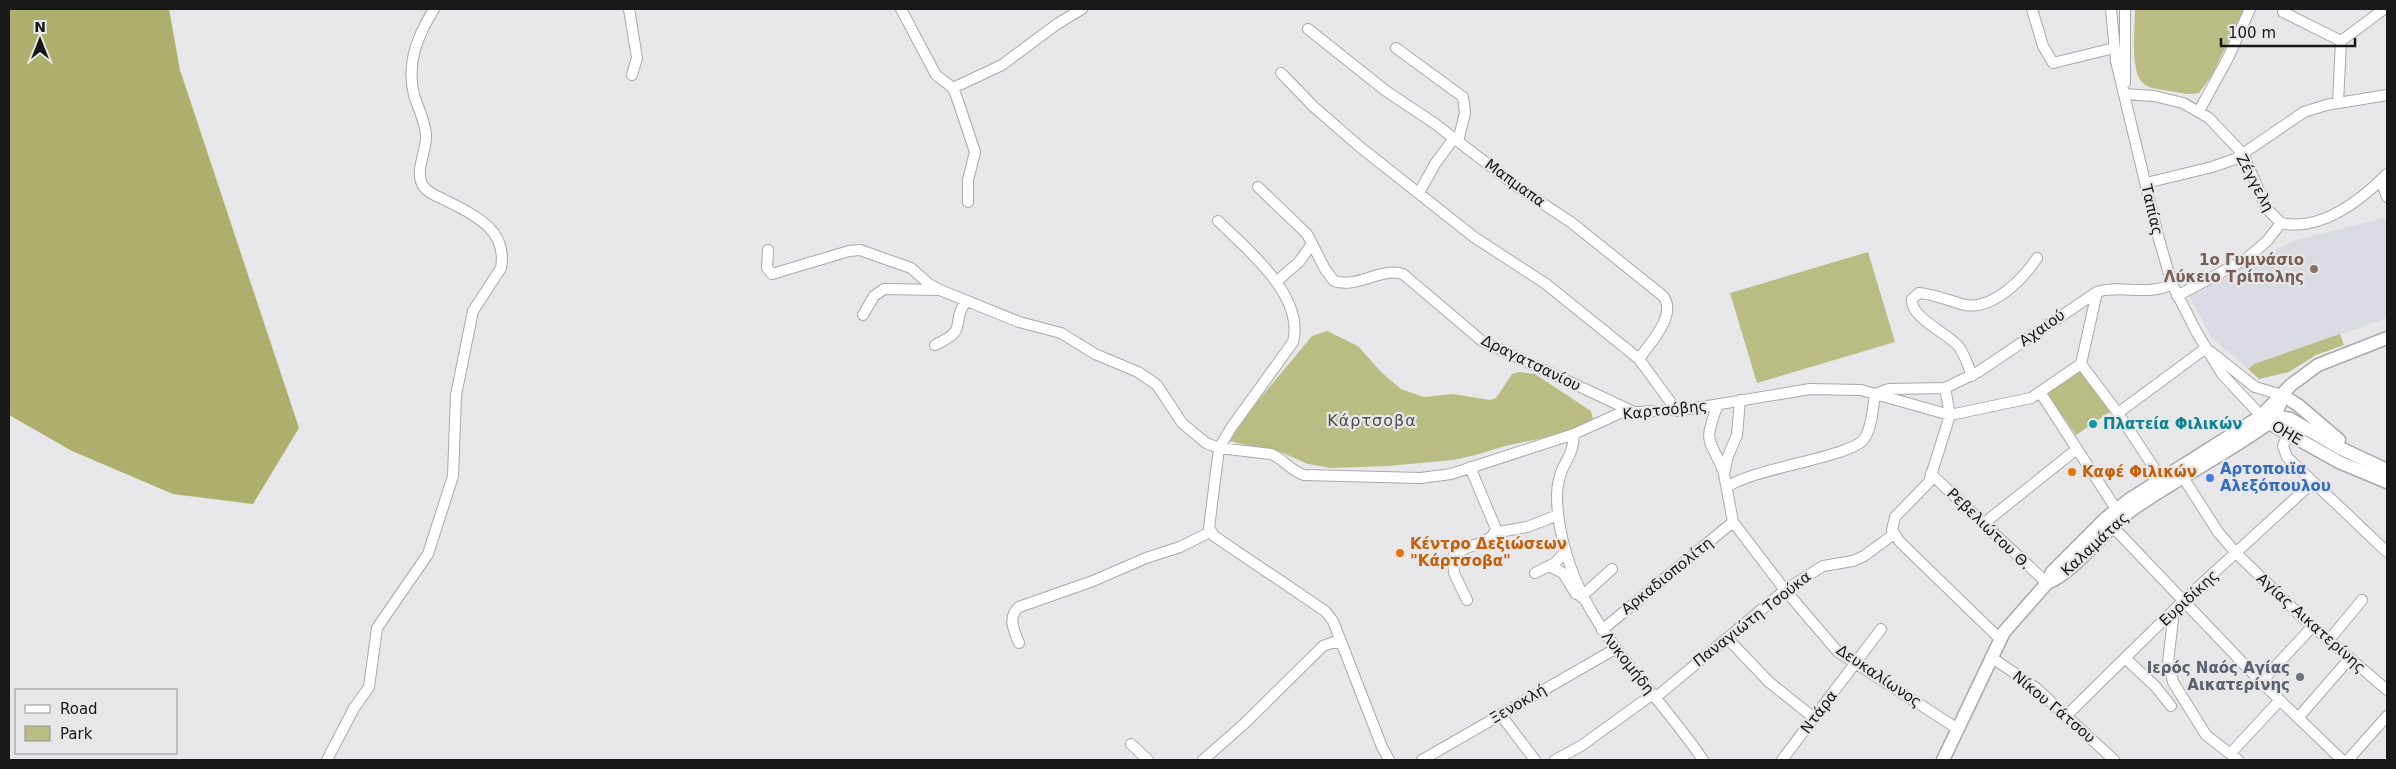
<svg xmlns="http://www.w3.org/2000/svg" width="2396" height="769" font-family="'DejaVu Sans',sans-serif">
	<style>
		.built { fill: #dadae3 }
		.green { fill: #babd83 }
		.forest { fill: #adaf6c }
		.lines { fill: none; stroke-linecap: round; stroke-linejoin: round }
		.minor-casing { stroke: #a9a9ab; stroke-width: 12 }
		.major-casing { stroke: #a9a9ab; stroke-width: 15 }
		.minor { stroke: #fff; stroke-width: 10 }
		.major { stroke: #fff; stroke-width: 12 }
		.education-dot { fill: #8d6e63; stroke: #e7e7e9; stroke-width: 2 }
		.culture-dot { fill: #0f9aa8; stroke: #e7e7e9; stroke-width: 2 }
		.food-dot { fill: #e8710a; stroke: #e7e7e9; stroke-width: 2 }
		.shop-dot { fill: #3f7fe0; stroke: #e7e7e9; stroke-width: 2 }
		.worship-dot { fill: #6b7280; stroke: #e7e7e9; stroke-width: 2 }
		.labels { text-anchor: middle; stroke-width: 4.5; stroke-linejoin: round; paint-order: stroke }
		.street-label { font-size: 15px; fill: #181819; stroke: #e7e7e9 }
		.education-label { font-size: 15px; font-weight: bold; fill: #785e54; stroke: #e7e7e9; text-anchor: end }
		.culture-label { font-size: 15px; font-weight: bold; fill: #0d838f; stroke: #e7e7e9; text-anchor: start }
		.shop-label { font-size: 15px; font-weight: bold; fill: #366cbe; stroke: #e7e7e9; text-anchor: start }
		.food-label { font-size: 15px; font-weight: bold; fill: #c56008; stroke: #e7e7e9; text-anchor: start }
		.worship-label { font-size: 15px; font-weight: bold; fill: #5b616d; stroke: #e7e7e9; text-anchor: end }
		.neighbourhood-label { font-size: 16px; letter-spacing: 1px; fill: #4e4e50; stroke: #e7e7e9 }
	</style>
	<rect width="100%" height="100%" fill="#e7e7e9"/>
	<path class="built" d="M2384 218 2387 229V318L2254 364 2248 369 2212 338 2189 296 2292 241Z"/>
	<path class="green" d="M2135 9H2244L2212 75 2199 93C2188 96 2179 92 2168 91 2160 89 2147 89 2142 82 2130 69 2135 27 2135 9Z
		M1868 252 1895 342 1757 383 1730 293Z
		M1327 331 1358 346 1382 373 1401 389 1424 397 1453 394 1490 400 1496 398 1512 374 1520 372 1535 374 1591 411 1593 419 1579 427 1548 437 1505 446 1476 455 1453 460 1388 466 1331 468 1308 464 1283 453 1229 441 1233 431 1312 336Z
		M2340 334 2344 345 2316 355 2289 372 2259 379 2248 369 2254 364Z
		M2081 371 2110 412 2076 435 2047 394Z"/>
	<path class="forest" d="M9 9H169L180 70 299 428 253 504 173 494 72 451 9 415Z"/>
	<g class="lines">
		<defs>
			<path id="minor" d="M629 9 637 58 632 75
				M901 9 936 75 953 88 958 101 975 152 968 180V202
				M2032 9 2043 46 2053 63 2114 48
				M2111 9 2116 61 2158 236 2172 284 2197 333 2222 374 2265 420
				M2283 12 2341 41
				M1308 29 1386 91 1434 123 1515 185 1572 223 1663 296C1678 315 1649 344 1639 359
				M1396 48 1463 97 1465 113 1458 141
				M1281 73 1314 107 1360 147 1474 237 1546 284 1639 359 1677 411
				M2125 83V9
				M953 88 1002 65 1057 24 1082 9
				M2124 94 2154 96 2183 103 2209 118 2243 154 2267 209 2281 223C2321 232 2360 201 2387 174
				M2338 103 2341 41 2384 9
				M2199 111 2228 58 2250 9
				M2381 181 2387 197
				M2146 183 2212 167 2235 159 2304 112 2326 105 2387 95
				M1258 187 1307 234 1325 269 1334 281C1357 289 1380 267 1403 274L1482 341 1632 411
				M1419 193 1435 164 1454 138
				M1218 221C1247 249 1305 296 1293 342L1231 428 1219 448 1209 528 1214 536 1325 611 1333 621 1382 747 1389 760
				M768 250 767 268 772 274 849 251 860 250 911 268 929 284 940 290 1019 322 1061 333 1095 354 1138 372 1157 385 1182 423 1206 443 1219 448 1271 454C1284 459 1289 470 1304 475L1421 478 1451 474 1574 434 1620 413 1690 409 1810 389 1861 390 1950 415 2031 398 2081 364
				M1277 281 1299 262 1312 244
				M2177 296 2246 259 2267 241 2281 223
				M863 315 874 296 884 289 939 290
				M935 345C971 328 949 325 966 301
				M2211 352 2255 387 2282 395
				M2081 364 2118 413 2162 480
				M2081 364 2097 292
				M1972 376C1968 366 1965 355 1959 347 1948 333 1910 318 1912 299L1919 293C1935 294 1949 301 1965 305 1993 310 2023 279 2037 258
				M2040 392 2116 509
				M1740 400 1737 435 1728 456 1724 474 1733 522 1785 590 1838 652 1958 729
				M1718 404C1702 447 1710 436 1724 473
				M2118 413 2206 348
				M1574 434C1573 459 1563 460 1559 480 1556 490 1557 504 1558 514 1571 621 1647 677 1703 760
				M2288 434 2283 446 2287 457 2387 552
				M2179 471 2218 532 2236 553 2303 618 2387 690
				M1931 474 2047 583
				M1727 487C1754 468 1851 457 1864 439 1872 428 1873 407 1875 394L1889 389 1945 388
				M1983 524 2077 449
				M2112 526 2261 682 2342 760
				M1494 533 1527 527 1558 515
				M1549 566 1563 573 1576 594
				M1535 573 1555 563 1566 551
				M1581 597 1612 569
				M1467 600 1454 573 1453 557C1463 543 1490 547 1496 529L1470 467
				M2174 611 2168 662 2173 682 2206 735 2238 760
				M1602 630 1733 522
				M1727 638 1769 682 1814 718
				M2000 639 1900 542 1892 530 1895 517 1929 482 1950 415 1945 388 1978 372 2097 292C2122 284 2147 297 2172 284
				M2329 640 2362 600
				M1019 643C1014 631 1007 617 1019 607L1093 581 1146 558 1180 547 1210 532
				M1991 657 2036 688 2114 760
				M2125 658 2155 686 2171 706
				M2261 682 2313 626
				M1655 698 1785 590 1823 566 1853 561 1864 556 1894 534
				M1500 714 1535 760
				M2067 715 2184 600 2312 483
				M2298 718 2350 658
				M1131 744 1148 760
				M2230 754 2280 700
				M327 760 354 708 369 687 377 628 428 554 453 476 456 395 473 311 501 268C508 229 474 215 443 199 436 196 426 192 422 184 415 170 427 150 426 135 425 121 418 108 414 95 406 63 418 35 434 9
				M1203 760 1244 724 1323 646 1334 642 1342 644
				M1422 760 1615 649
				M1555 760 1581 746 1653 694
				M1782 760 1881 629
				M2348 760 2387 716"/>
			<path id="major" d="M2282 395 2298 405 2339 440
				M2268 415 2290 419 2340 448 2387 470
				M2269 423 2339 462 2387 482
				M2047 583C2077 571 2104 529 2133 509 2177 478 2225 455 2269 423L2275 415 2281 402
				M1943 760 2004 632 2047 583 2052 572 2105 519 2130 499 2261 416 2291 385 2318 365 2387 338"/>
		</defs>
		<use href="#minor" class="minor-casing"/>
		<use href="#major" class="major-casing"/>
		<use href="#minor" class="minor"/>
		<use href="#major" class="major"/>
	</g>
	<circle class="education-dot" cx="2314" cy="269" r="5"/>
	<circle class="culture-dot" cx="2093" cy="424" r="5"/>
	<g class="food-dot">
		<circle cx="2072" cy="472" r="5"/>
		<circle cx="1400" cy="553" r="5"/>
	</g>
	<circle class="shop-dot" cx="2210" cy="478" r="5"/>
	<circle class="worship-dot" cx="2300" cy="677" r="5"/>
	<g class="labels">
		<g class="street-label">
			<text transform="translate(1515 183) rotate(36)" y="5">Μαπμαπα</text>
			<text transform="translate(2255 183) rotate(62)" y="5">Ζέγγελη</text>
			<text transform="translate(2152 210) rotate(77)" y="5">Ταπίας</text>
			<text transform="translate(2042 328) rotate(-35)" y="5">Αχαιού</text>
			<text transform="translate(1531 363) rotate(26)" y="5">Δραγατσανίου</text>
			<text transform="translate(1665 410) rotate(-6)" y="5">Καρτσόβης</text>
			<text transform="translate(2287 433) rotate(31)" y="5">ΟΗΕ</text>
			<text transform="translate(1989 529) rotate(44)" y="5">Ρεβελιώτου Θ.</text>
			<text transform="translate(2095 544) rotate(-43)" y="5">Καλαμάτας</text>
			<text transform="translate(1667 576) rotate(-39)" y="5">Αρκαδιοπολίτη</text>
			<text transform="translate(2189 598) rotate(-43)" y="5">Ευριδίκης</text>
			<text transform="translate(1752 619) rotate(-38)" y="5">Παναγιώτη Τσούκα</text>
			<text transform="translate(2311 623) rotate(42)" y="5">Αγίας Αικατερίνης</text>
			<text transform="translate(1628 663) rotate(52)" y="5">Λυκομήδη</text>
			<text transform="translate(1879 676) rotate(34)" y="5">Δευκαλίωνος</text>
			<text transform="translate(1518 704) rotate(-30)" y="5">Ξενοκλή</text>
			<text transform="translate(2054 707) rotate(40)" y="5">Νίκου Γάτσου</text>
			<text transform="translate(1819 712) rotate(-53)" y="5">Ντάρα</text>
		</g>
		<g class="education-label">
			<text x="2304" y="265">1ο Γυμνάσιο<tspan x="2304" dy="17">Λύκειο Τρίπολης</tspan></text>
		</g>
		<g class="culture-label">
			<text x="2103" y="429">Πλατεία Φιλικών</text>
		</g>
		<g class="shop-label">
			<text x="2220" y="474">Αρτοποιϊα<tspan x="2220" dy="17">Αλεξόπουλου</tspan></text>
		</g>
		<g class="food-label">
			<text x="2082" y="477">Καφέ Φιλικών</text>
			<text x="1410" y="549">Κέντρο Δεξιώσεων<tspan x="1410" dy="17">"Κάρτσοβα"</tspan></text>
		</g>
		<g class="worship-label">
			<text x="2290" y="673">Ιερός Ναός Αγίας<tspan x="2290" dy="17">Αικατερίνης</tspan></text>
		</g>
		<g class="neighbourhood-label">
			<text x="1372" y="426">Κάρτσοβα</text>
		</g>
	</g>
	<rect width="2396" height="769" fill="none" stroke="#181819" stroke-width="20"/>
	<rect x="15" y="689" width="162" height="65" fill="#e7e7e9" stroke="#949496"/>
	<rect x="25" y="705" width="25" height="8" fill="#ffffff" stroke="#949496"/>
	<text x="60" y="714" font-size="15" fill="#181819">Road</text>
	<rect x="25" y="726" width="25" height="15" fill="#babd83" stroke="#949496"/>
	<text x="60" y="739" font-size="15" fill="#181819">Park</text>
	<g transform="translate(40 40)" stroke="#e7e7e9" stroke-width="4" paint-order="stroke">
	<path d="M0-4L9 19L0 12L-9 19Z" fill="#181819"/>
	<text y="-8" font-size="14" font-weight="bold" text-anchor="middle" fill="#181819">N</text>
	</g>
	<path d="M2221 38v8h134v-8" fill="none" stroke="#181819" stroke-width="2.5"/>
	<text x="2228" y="38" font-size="15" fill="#181819" stroke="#e7e7e9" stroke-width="4" paint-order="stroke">100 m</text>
</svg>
